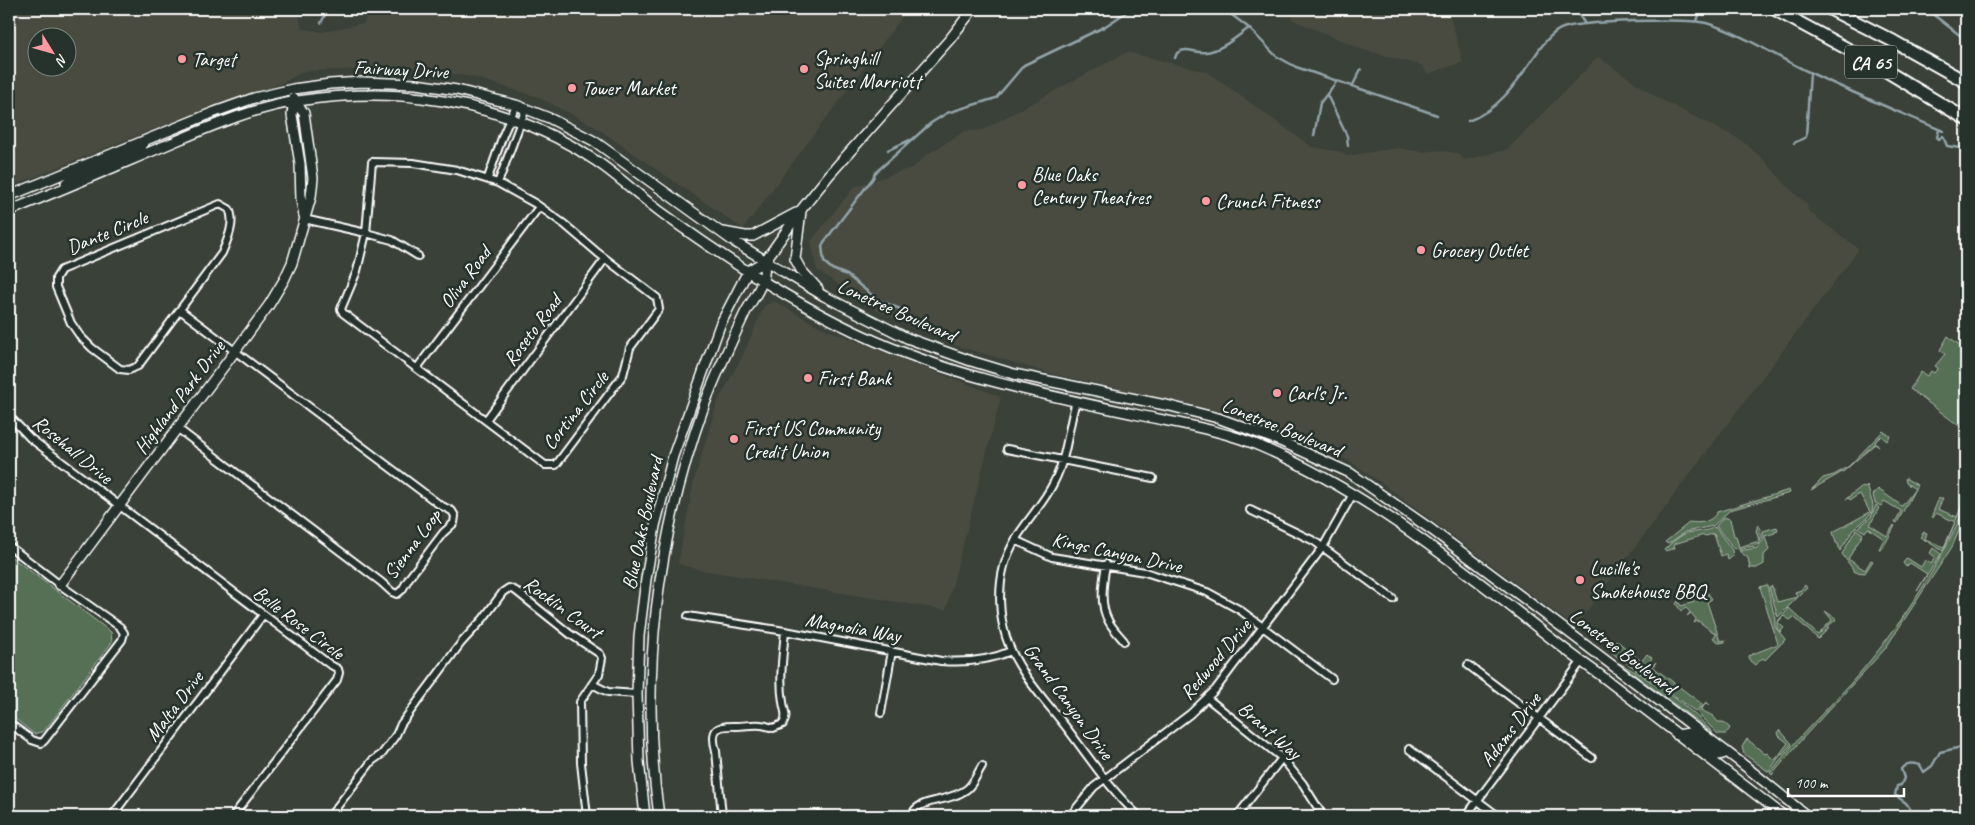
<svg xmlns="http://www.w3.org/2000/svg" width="1975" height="825" font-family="Caveat,sans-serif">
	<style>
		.built { fill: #484b40; fill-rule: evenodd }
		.green { fill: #567056; stroke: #aab8aa }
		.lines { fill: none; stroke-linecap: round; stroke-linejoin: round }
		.stream { stroke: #92a4aa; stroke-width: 2.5 }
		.street-casing { stroke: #fff; stroke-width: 10 }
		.secondary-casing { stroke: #fff; stroke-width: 12 }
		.highway-casing { stroke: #fff; stroke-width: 15 }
		.street { stroke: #26332d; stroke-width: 6 }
		.secondary { stroke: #26332d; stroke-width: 9 }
		.highway { stroke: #26332d; stroke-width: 11 }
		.poi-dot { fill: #ff9aa2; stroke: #26332d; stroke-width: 2 }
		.labels { text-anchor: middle; stroke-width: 5; stroke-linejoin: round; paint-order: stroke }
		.shield { fill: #26332d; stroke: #bec2c0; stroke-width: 1 }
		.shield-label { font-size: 19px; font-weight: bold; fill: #fff }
		.poi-label { font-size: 20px; fill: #fff; stroke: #26332d; text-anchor: start }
		.street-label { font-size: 20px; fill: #fff; stroke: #26332d }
	</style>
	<rect width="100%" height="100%" fill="#3a4138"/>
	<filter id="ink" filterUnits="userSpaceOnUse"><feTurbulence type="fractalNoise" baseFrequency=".02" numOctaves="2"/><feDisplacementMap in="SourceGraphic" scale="10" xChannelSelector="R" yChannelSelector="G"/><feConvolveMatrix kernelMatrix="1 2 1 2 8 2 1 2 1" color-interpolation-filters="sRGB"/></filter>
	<g filter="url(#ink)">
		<path class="built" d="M9 9H297L302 28 322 32 364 23 370 9H880L895 12 908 9 743 229 594 126 538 97 473 77 413 68 304 71 282 83 148 131 9 187ZM38 38H68V68H38Z
			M1295 9H1448L1463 62 1427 74 1423 66 1364 50 1291 19Z
			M1127 52 1207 72 1312 147 1342 152 1346 156 1397 148 1423 152 1437 150 1457 153 1465 160 1508 149 1598 57 1658 98 1741 140 1761 157 1791 190 1807 204 1808 211 1859 249 1575 627 1401 497 1351 462 1300 438 1225 412 1053 374 954 345 877 311 817 270 811 241 854 187 914 167 926 155 965 131 982 130Z
			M774 301 822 328 1001 397 946 610 701 570 678 564 694 480 717 403 743 355 764 306Z"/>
		<path class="green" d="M1948 336 1966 350V431L1910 389 1921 372 1927 376 1931 371 1934 373 1938 368 1935 366 1945 354 1940 350Z
			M1883 431 1890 436 1887 441 1881 436 1875 442 1879 447 1875 444 1844 471 1811 490 1823 478 1834 475 1849 466Z
			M1905 478 1917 485 1897 523 1895 522 1901 511 1884 501 1881 506 1875 503 1873 495 1878 489 1902 506 1915 489 1906 483Z
			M1867 485 1873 505 1872 512 1866 519 1853 530 1840 551 1838 544 1836 543 1833 532 1870 512 1860 494 1850 500 1849 498 1846 499 1861 487 1866 488Z
			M1789 490 1790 493 1730 510 1713 526 1685 532 1668 544 1665 542 1690 522C1700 524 1712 522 1717 512Z
			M1966 497 1943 551 1920 537 1924 532 1927 533 1925 539 1944 547 1955 522 1936 513 1933 518 1932 515 1939 498H1943L1938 509 1957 517Z
			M1966 504V515L1952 547 1885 649 1802 739 1772 775 1770 773C1798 735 1834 704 1864 668 1905 619 1941 563 1966 504Z
			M1876 505 1879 508 1870 525 1887 536 1894 525 1895 526 1884 546 1880 549H1879L1884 539 1868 528 1865 532 1858 528 1871 517Z
			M1724 517 1730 519 1734 536H1736L1739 547 1759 541 1756 530 1757 529V526L1759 525C1767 550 1751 546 1734 549L1716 526Z
			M1715 527 1732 550 1733 556 1728 560 1726 554 1721 556 1714 534 1705 536 1704 535 1674 544 1675 548 1665 551 1664 550C1671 543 1679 536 1687 533 1697 531 1706 532 1715 527Z
			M1777 527 1778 530 1775 531V533L1765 536 1769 550 1764 555V564L1757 568H1750L1748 558 1739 551 1757 548 1763 540V531Z
			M1856 529 1863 534 1848 559 1865 570 1871 560 1873 561 1865 573 1855 572 1842 554Z
			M1933 548 1941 554 1917 591 1927 574 1910 563 1906 567 1903 563 1907 558 1921 567 1925 560 1931 564 1935 557 1930 553Z
			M9 555 111 632 112 642 44 731 34 734 9 714Z
			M1767 585 1775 618V627L1785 639 1784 641 1765 660 1763 658 1755 665 1750 661 1748 656 1778 644 1760 587Z
			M1805 585 1807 588 1778 617 1769 587 1772 586 1777 602 1797 597 1795 592 1801 590Z
			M1707 592 1712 599 1707 602 1720 641 1725 640V642L1720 643 1713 638 1716 634 1698 621 1694 623 1696 619 1691 613 1687 616 1690 612 1686 608 1681 611 1676 604 1678 601 1681 606 1707 598Z
			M1789 608 1818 635 1832 620 1825 611 1837 619 1828 626V629L1818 639 1794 617 1790 620 1784 616 1778 622 1784 628 1780 632 1777 628V622Z
			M1616 640 1640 660 1634 668 1612 653 1611 646Z
			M1647 654 1652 658 1648 664 1651 667 1656 662 1653 667 1702 704 1696 712 1660 685 1649 679 1650 677 1648 675 1646 677 1635 670Z
			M1619 663C1650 679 1690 706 1713 733Z
			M1706 702 1710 705 1706 703 1701 710 1713 716 1718 722H1723L1730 728 1726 734H1718L1697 713Z
			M1780 730 1792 744 1779 757 1769 772 1744 754 1742 747 1747 739 1765 754 1767 753 1773 759H1776L1788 743 1779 736 1778 733Z"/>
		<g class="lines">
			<path class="stream" d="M1224 9 1249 28 1276 56 1296 67 1437 115
				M1575 9 1585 24
				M1926 9 1966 40
				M1697 21 1701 9
				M321 23 328 9
				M1175 58 1177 53C1187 46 1196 54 1207 52 1221 50 1237 37 1249 28
				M1353 85 1361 69
				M1327 95 1347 136 1348 146
				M1468 121C1499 110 1516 83 1534 57 1541 47 1551 32 1563 28 1582 21 1687 18 1706 23 1744 34 1776 57 1811 73 1855 94 1899 112 1943 131
				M1939 130 1937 137 1939 139 1943 136 1947 146 1966 149
				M1314 136 1320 103 1337 81
				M1794 143 1806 137 1810 73
				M888 150 910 140
				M905 311 878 300 847 275 832 269 824 262 822 246 824 242 873 178 875 173 931 123 947 113 996 98 1024 65 1104 27 1131 9
				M1913 816V813L1906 803 1895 795 1897 786 1901 785 1904 778 1901 769C1907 762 1912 763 1920 765L1924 772 1932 766 1940 752 1966 746"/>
			<defs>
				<path id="street" d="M488 178 503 135 516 105
					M498 183 526 108
					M220 204 229 209C236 222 227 241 222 253L138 366 129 370 120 369 92 348 80 336 71 323 56 287V278L61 270Z
					M304 219 366 233 357 271 341 309 343 313 545 465H556L623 375 630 348 659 309 657 298 598 253 564 224 536 204 498 183 457 170 413 163 372 162 366 233 392 240 418 256
					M417 368 539 207
					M1076 401C1068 428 1067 457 1054 482 1039 513 1015 529 1004 566 998 589 999 615 1006 637 1017 672 1047 702 1069 731 1091 760 1112 792 1139 816
					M9 416 30 438 329 664 338 669 339 673 337 680 233 816
					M486 420 605 259
					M177 428 381 582 392 592 397 594 402 590 409 578 443 533 454 523 455 516 452 511 440 505 180 310
					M1007 449 1153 478
					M1250 510 1314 541 1393 599
					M1015 540 1052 557 1145 572 1207 592 1240 610 1332 679
					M9 546 60 585 120 627 124 633 122 640 44 741 41 743 32 740 9 723
					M1106 564C1103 582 1099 606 1109 622 1113 629 1119 635 1124 641
					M688 616 785 631 941 661C966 663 988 661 1011 651
					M1468 665 1592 758
					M592 684 608 692 637 694
					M1207 698 1282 758 1303 784 1323 816
					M881 713 892 651
					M1409 749 1498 816
					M819 815V816
					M112 816 263 615
					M330 816 372 761 382 754 396 735 401 724 461 643 483 619 503 592 509 588 516 591 570 634 600 654 602 658 599 674 580 702 581 763 587 816
					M722 816 716 751C710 729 716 725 737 726 745 726 753 724 761 725 765 725 769 727 773 728L783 724C788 715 784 711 783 702 779 679 783 654 785 631
					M914 816V811C922 799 950 802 967 789 974 783 977 774 982 766
					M1070 816 1094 787 1190 714 1215 690 1323 547 1353 494
					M1237 816 1282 758
					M1466 816 1581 662
					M1674 816 1682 815 1686 816"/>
				<path id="secondary" d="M294 98 292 115 300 164 301 200 304 216
					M66 183 75 177 139 149 146 140
					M9 196 212 113 254 98 293 89 330 84 362 82 416 84 457 90 516 105 549 118 594 141 733 241 824 296 907 338 971 361 1014 374 1170 406 1218 418 1280 441 1350 473 1432 530 1526 600 1740 762 1807 816
					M9 211C61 190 112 168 164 146 207 128 251 108 298 101 338 95 382 93 422 98 482 105 545 126 596 161 620 177 641 198 665 215 727 260 793 303 862 335 948 375 1041 394 1134 414 1176 423 1223 430 1262 447 1350 485 1426 541 1501 599 1534 624 1565 651 1599 674L1784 816
					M801 211 795 259 801 270 818 289
					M723 232 745 236H753L796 213
					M60 585 236 350 269 305 284 280 292 263 311 197 313 178 304 113 294 101
					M1677 735 1689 733 1719 755 1723 754 1725 751
					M645 816 639 761 637 694 639 636 646 579 655 526 673 456 720 325 748 271 765 261 801 210 830 174 950 39 973 9
					M659 816C639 678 657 537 704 406 716 374 731 343 745 313 750 303 761 289 763 279 765 274 764 266 765 261"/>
				<path id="highway" d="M1774 9 1868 60 1966 119
					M1830 9 1893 41 1966 82"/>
			</defs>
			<use href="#street" class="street-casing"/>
			<use href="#secondary" class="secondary-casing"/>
			<use href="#highway" class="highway-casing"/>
			<use href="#street" class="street"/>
			<use href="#secondary" class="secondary"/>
			<use href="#highway" class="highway"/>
		</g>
	</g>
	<g class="poi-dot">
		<circle cx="182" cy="59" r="5"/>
		<circle cx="804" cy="69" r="5"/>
		<circle cx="572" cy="88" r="5"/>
		<circle cx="1022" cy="185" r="5"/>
		<circle cx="1206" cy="201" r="5"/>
		<circle cx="1421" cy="250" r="5"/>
		<circle cx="808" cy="378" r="5"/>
		<circle cx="1277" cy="393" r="5"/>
		<circle cx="734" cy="439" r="5"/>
		<circle cx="1580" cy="580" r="5"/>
	</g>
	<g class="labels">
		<rect class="shield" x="1845" y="45.5" width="52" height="33" rx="4"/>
		<g class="shield-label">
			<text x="1871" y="69">CA 65</text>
		</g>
		<g class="poi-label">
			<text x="814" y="65">Springhill<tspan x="814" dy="23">Suites Marriott</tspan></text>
			<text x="192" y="66">Target</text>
			<text x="582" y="95">Tower Market</text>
			<text x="1032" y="181">Blue Oaks<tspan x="1032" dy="23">Century Theatres</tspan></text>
			<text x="1216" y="208">Crunch Fitness</text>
			<text x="1431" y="257">Grocery Outlet</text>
			<text x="818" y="385">First Bank</text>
			<text x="1287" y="400">Carl's Jr.</text>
			<text x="744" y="435">First US Community<tspan x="744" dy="23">Credit Union</tspan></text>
			<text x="1590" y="575">Lucille's<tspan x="1590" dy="23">Smokehouse BBQ</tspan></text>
		</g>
		<g class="street-label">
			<text transform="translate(401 69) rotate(3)" y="7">Fairway Drive</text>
			<text transform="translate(107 232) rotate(-22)" y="7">Dante Circle</text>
			<text transform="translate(465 277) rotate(-53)" y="7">Oliva Road</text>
			<text transform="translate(897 310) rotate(24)" y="7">Lonetree Boulevard</text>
			<text transform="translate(532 330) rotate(-53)" y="7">Roseto Road</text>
			<text transform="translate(179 397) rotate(-53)" y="7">Highland Park Drive</text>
			<text transform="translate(575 410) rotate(-52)" y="7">Cortina Circle</text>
			<text transform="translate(1282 427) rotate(22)" y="7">Lonetree Boulevard</text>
			<text transform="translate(73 449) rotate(39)" y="7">Rosehall Drive</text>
			<text transform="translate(642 523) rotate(-78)" y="7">Blue Oaks Boulevard</text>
			<text transform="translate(412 544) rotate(-53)" y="7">Sienna Loop</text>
			<text transform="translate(1117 552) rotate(12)" y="7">Kings Canyon Drive</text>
			<text transform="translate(563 607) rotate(36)" y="7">Rocklin Court</text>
			<text transform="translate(299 622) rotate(37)" y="7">Belle Rose Circle</text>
			<text transform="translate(853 627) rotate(10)" y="7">Magnolia Way</text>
			<text transform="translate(1623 651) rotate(37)" y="7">Lonetree Boulevard</text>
			<text transform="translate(1215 659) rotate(-50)" y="7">Redwood Drive</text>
			<text transform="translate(1069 701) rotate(54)" y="7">Grand Canyon Drive</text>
			<text transform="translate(174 706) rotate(-53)" y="7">Malta Drive</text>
			<text transform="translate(1510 729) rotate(-53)" y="7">Adams Drive</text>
			<text transform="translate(1270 730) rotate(41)" y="7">Brant Way</text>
		</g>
	</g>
	<rect width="1975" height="825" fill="none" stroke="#26332d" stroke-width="30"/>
	<rect x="15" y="15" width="1945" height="795" fill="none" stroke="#fff" stroke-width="2" filter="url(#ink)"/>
	<g transform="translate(52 52) rotate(127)"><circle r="24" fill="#26332d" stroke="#7d8581"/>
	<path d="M0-4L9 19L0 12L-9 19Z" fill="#ff9aa2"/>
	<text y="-8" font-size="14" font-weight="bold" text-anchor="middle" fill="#ffffff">N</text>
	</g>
	<path d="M1788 788v8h116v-8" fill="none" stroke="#ffffff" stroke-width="2.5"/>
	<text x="1795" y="788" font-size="15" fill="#ffffff" stroke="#26332d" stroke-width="4" paint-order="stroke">100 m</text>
</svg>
